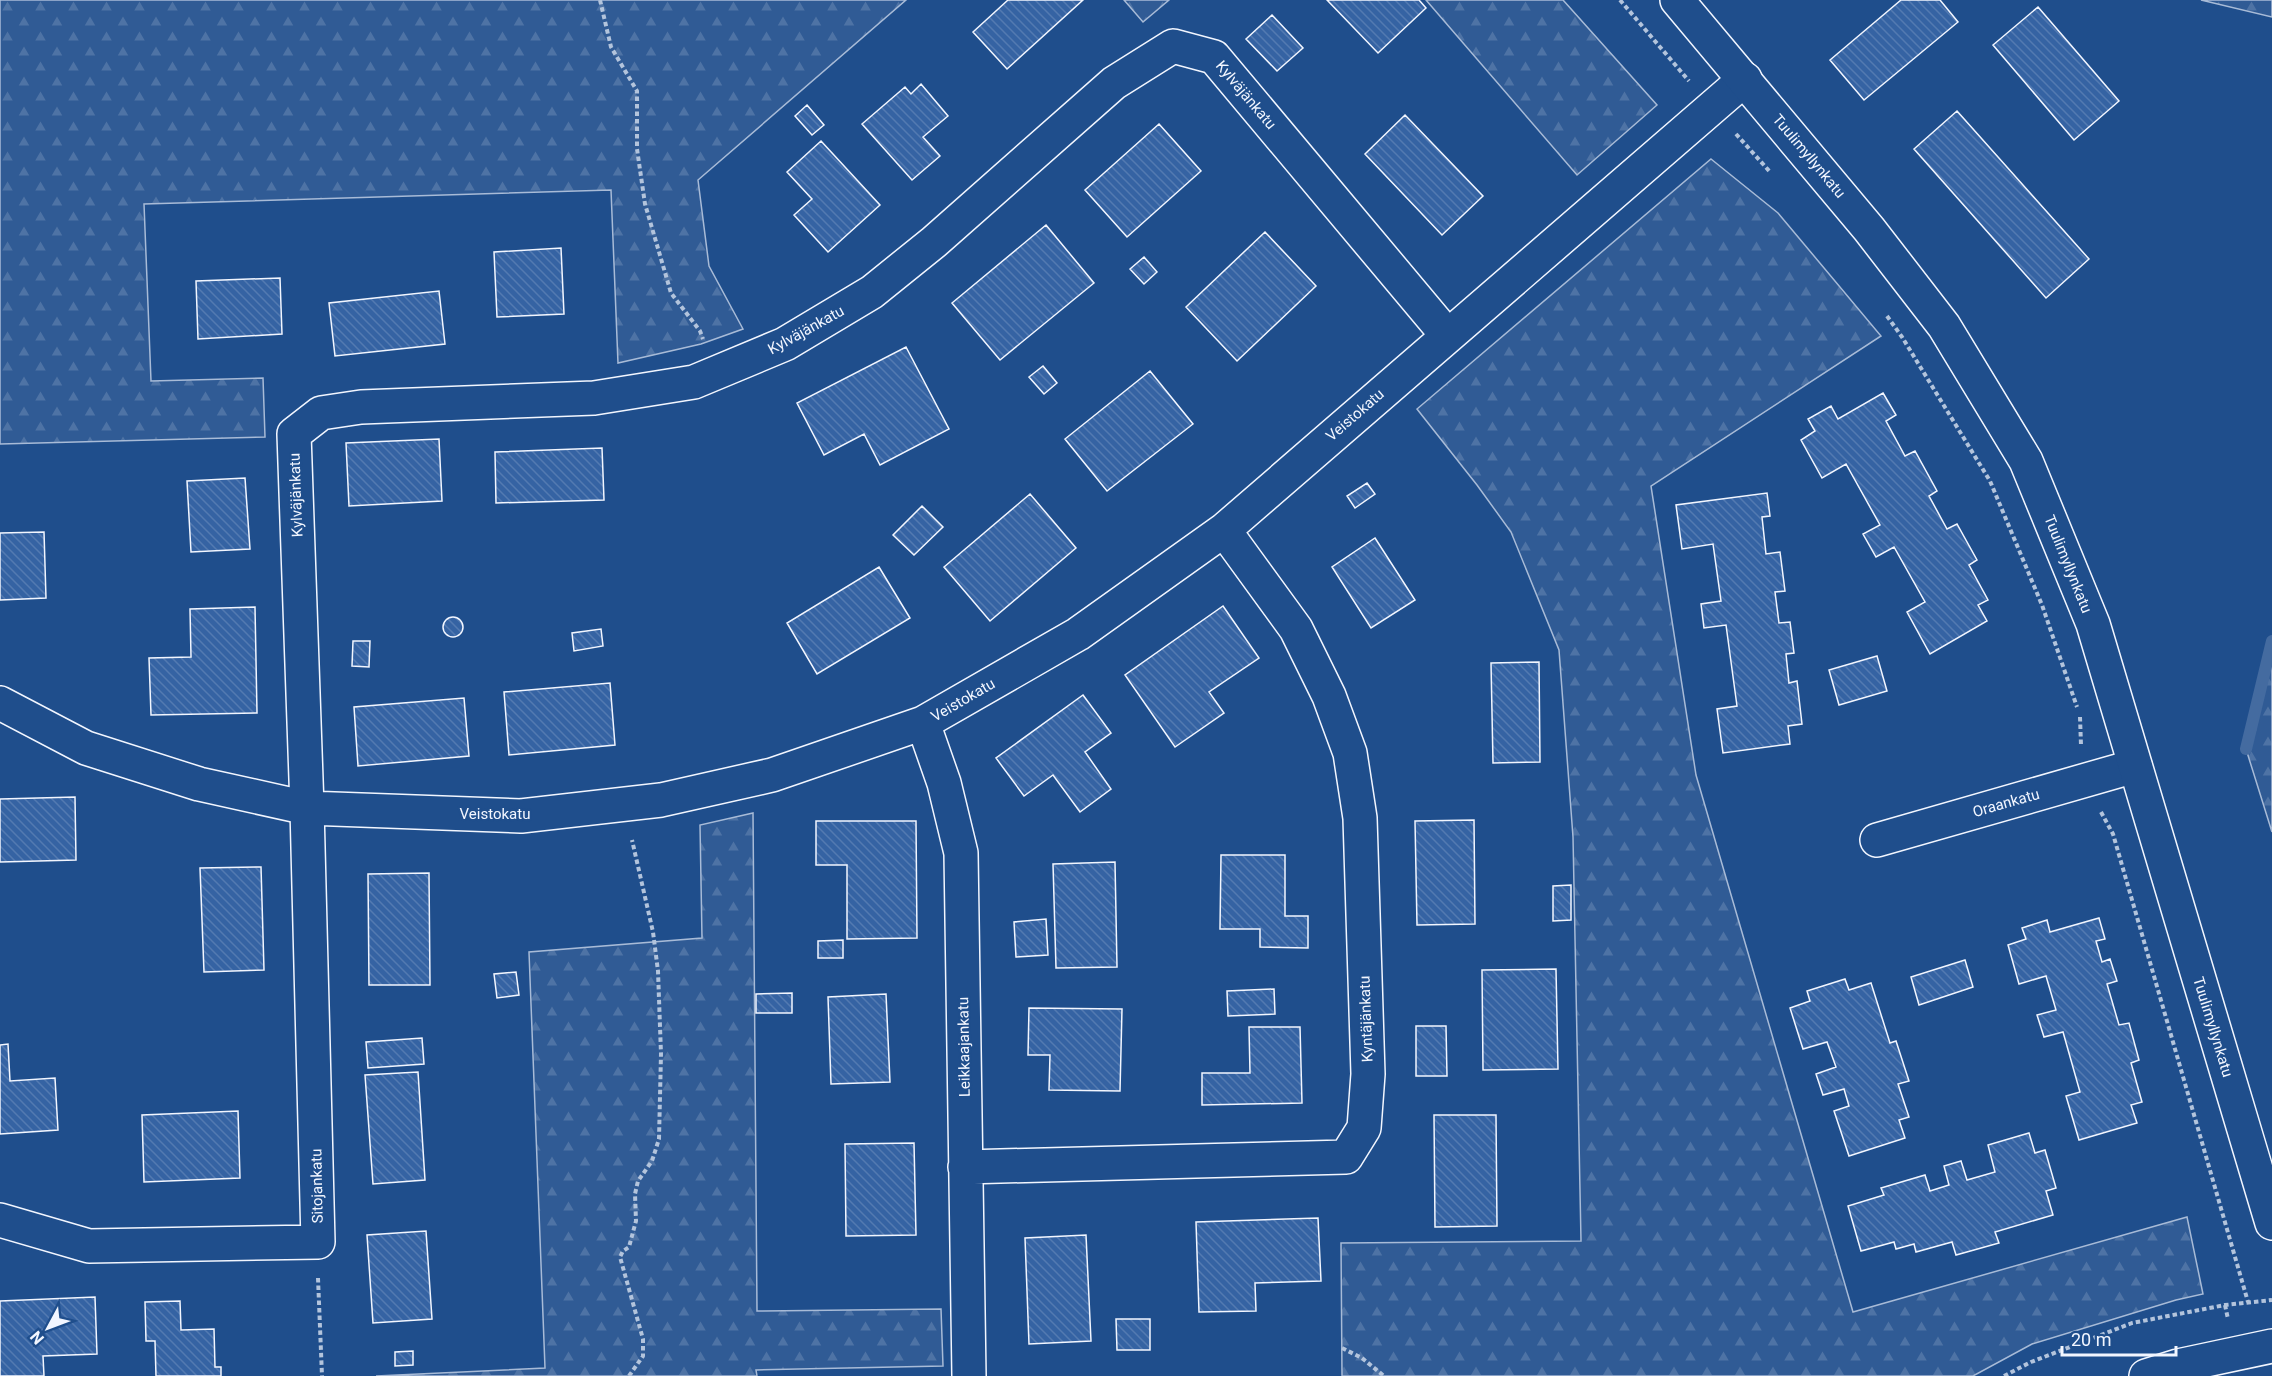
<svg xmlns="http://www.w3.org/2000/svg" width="2272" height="1376" font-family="Roboto,sans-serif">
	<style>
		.forest { fill: url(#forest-firs); stroke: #a8bbd7; stroke-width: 1.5 }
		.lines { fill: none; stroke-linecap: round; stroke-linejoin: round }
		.stream { stroke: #446ba0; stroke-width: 12 }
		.building { fill: url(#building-back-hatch); stroke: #f2f6ff; stroke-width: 1.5 }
		.minor-casing { stroke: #f2f6ff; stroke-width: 36 }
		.tertiary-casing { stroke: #f2f6ff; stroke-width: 36 }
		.path { stroke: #b3c4dc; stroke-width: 4; stroke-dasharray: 4.5 3; stroke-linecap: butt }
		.minor { stroke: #1f4e8c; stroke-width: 33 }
		.tertiary { stroke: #1f4e8c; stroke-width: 33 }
		.labels { text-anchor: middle; stroke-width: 4.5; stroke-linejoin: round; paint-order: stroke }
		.street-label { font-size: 15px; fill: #f2f6ff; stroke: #1f4e8c }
	</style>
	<defs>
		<pattern id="forest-firs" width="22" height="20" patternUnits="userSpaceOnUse" patternTransform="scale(1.5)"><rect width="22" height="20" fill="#305b95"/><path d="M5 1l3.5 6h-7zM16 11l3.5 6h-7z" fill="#4e73a5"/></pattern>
		<pattern id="building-back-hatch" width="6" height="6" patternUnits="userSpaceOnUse" patternTransform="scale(1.5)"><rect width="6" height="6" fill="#3563a3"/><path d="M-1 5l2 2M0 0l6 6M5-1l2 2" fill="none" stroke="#537ab1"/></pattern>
	</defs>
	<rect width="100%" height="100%" fill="#1f4e8c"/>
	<path class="forest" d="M0 0H906L698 180 709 266 743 329 701 344 618 363 611 190 144 204 151 381 263 378 265 437 0 444Z
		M1124 0H1169L1143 22Z
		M1426 0H1563L1657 105 1577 175Z
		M2201 0H2272V17Z
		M1711 159 1778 213 1881 336 1651 486 1696 775 1853 1312 2187 1217 2203 1294 2176 1300 2032 1344 1973 1376H1342L1341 1243 1581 1241 1573 837 1559 650 1511 532 1477 485 1417 409Z
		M2272 641V832L2246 749Z
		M753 813 757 1311 941 1309 943 1366 756 1370 757 1376H376L545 1368 529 952 702 938 700 825Z"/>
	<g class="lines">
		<path class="stream" d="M2246 749 2272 641"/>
	</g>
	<path class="building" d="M1008 0H1083L1007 69 973 32Z
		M1327 0H1419L1426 8 1378 53Z
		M1901 0H1940L1958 22 1864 100 1830 60Z
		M2038 7 2119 101 2074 140 1993 45Z
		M1272 15 1303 48 1277 71 1246 39Z
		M921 84 948 116 923 137 940 156 912 180 862 124 905 87 911 94Z
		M807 105 824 125 812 135 795 116Z
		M1957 111 2089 259 2046 298 1914 149Z
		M1405 115 1483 196 1442 235 1365 154Z
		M1159 124 1201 171 1127 237 1085 190Z
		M821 141 880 205 828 252 794 215 812 199 787 172Z
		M1046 225 1094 283 1000 360 952 303Z
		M1265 232 1316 286 1237 361 1186 307Z
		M561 248 564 314 497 317 494 252Z
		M1144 257 1157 272 1144 284 1130 269Z
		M280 278 282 334 198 339 196 281Z
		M439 291 445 344 335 356 329 303Z
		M906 347 949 429 880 465 864 434 824 455 797 403Z
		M1043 366 1057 383 1044 394 1029 377Z
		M1150 371 1193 424 1107 491 1065 439Z
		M1883 393 1896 415 1886 421 1905 456 1915 451 1937 491 1929 496 1947 529 1957 524 1977 560 1969 565 1988 600 1978 605 1987 621 1930 654 1907 612 1925 602 1894 547 1876 557 1863 534 1880 525 1846 464 1822 478 1801 440 1815 431 1808 419 1831 406 1838 419Z
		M439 439 442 501 349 506 346 443Z
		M602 448 604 500 496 503 495 452Z
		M245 478 250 549 191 552 187 481Z
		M1367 483 1375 494 1355 508 1347 496Z
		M1767 493 1770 516 1762 517 1766 554 1780 552 1785 591 1775 592 1779 623 1790 622 1794 653 1786 654 1789 683 1797 681 1802 724 1788 726 1790 744 1723 753 1717 709 1737 706 1726 625 1704 628 1701 604 1721 601 1713 544 1682 549 1676 505Z
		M1030 494 1076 548 990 621 944 567Z
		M922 506 943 527 914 555 893 535Z
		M44 532 46 598 0 600V533Z
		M1375 538 1415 600 1371 628 1332 567Z
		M879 567 910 618 817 674 787 623Z
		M1223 606 1259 658 1209 692 1224 713 1175 747 1125 675Z
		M255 607 257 713 151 715 149 658 191 657 190 609Z
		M443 627a10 10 0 1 1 20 0a10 10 0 1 1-20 0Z
		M601 629 603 646 574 651 572 633Z
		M353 641H370L369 667 352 666Z
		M1877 656 1887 691 1839 705 1829 670Z
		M1539 662 1540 762 1493 763 1491 663Z
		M610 683 615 745 509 755 504 692Z
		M1083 695 1111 733 1085 752 1111 789 1080 812 1053 775 1024 796 996 758Z
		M464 698 469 756 358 766 354 707Z
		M75 797 76 860 0 862V799Z
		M1474 820 1475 924 1417 925 1415 821Z
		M816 821H916L917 938 847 939V865H816Z
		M1221 855H1285V916H1308V948L1260 947V929H1220Z
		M1115 862 1117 967 1056 968 1053 864Z
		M261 867 264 970 204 972 200 868Z
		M429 873 430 985H369L368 874Z
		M1571 885V920L1553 921V886Z
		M2099 918 2105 939 2096 941 2102 962 2110 959 2117 981 2107 984 2119 1025 2129 1023 2139 1060 2131 1063 2142 1102 2131 1105 2137 1123 2079 1140 2066 1096 2080 1092 2063 1032 2044 1037 2037 1015 2056 1010 2046 976 2019 984 2008 945 2026 939 2022 928 2047 920 2050 932Z
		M1046 919 1048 955 1016 957 1014 922Z
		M843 940V958H818V941Z
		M1965 960 1973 987 1919 1005 1911 977Z
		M1556 969 1558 1069 1483 1070 1482 970Z
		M516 972 519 995 497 998 494 974Z
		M1845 979 1849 990 1871 983 1890 1043 1896 1041 1909 1081 1898 1084 1909 1117 1899 1120 1905 1138 1849 1156 1834 1111 1849 1106 1844 1089 1823 1095 1816 1074 1836 1067 1827 1042 1803 1049 1790 1008 1810 1001 1807 991Z
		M1274 989 1275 1014 1228 1016 1227 991Z
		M792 993V1013H756V994Z
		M886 994 890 1082 831 1084 828 997Z
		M1029 1008 1122 1009 1120 1091 1049 1090 1050 1055H1028Z
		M1416 1026H1446L1447 1076H1416Z
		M1249 1027H1300L1302 1103 1202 1105V1073H1250Z
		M422 1038 424 1064 368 1068 366 1042Z
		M8 1044 10 1081 55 1078 58 1130 0 1134V1045Z
		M418 1072 425 1180 373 1184 365 1075Z
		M238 1111 240 1178 144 1182 142 1115Z
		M1434 1115H1496L1497 1226 1435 1227Z
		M2029 1133 2035 1153 2045 1150 2056 1188 2046 1191 2053 1215 1995 1232 1999 1243 1956 1255 1952 1242 1916 1252 1914 1244 1896 1249 1894 1242 1861 1251 1848 1206 1884 1195 1881 1188 1925 1175 1930 1191 1949 1185 1944 1166 1961 1161 1967 1180 1995 1172 1988 1145Z
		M914 1143 916 1235 846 1236 845 1144Z
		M1318 1218 1321 1281 1255 1283 1256 1311 1199 1312 1196 1222Z
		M426 1231 432 1319 373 1323 367 1235Z
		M1086 1235 1091 1341 1029 1344 1025 1238Z
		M95 1297 97 1354 43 1356 44 1376H0V1301Z
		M180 1301 181 1330 214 1329 215 1367H221V1376H156L155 1341H146L145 1302Z
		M1116 1319H1150V1350H1117Z
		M413 1351V1365L395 1366V1352Z"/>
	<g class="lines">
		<defs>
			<path id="minor" d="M0 703 86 748 199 784 307 808 521 816 661 800 772 775 923 723 1078 634 1224 530 1745 79
				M923 723 944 783 961 853 969 1376
				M1877 840 2135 766
				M965 1167 1346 1157 1364 1128 1368 1074 1360 818 1350 753 1329 696 1296 629 1224 530
				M0 1220 89 1246 318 1242 307 808 294 434 321 413 361 407 594 398 694 382 785 344 872 292 934 242 1114 83 1173 46 1214 57 1447 335"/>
			<path id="tertiary" d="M1677 0 1869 229 1944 326 2026 461 2093 624 2272 1223
				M2146 1376 2178 1366 2272 1346"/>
		</defs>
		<use href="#minor" class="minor-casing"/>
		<use href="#tertiary" class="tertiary-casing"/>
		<path class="path" d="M600 0 611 47 637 91V149L645 204 671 293 700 331 703 339
			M1620 0 1689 81
			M1736 134 1771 173
			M1887 316 1902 337 1990 481 2042 605 2077 707
			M2080 717 2081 745
			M2101 812 2113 834 2248 1302
			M318 1278 322 1376
			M2225 1305 2228 1319
			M1342 1348 1362 1358 1384 1376
			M629 1376 643 1356V1339L620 1257 623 1251 629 1247 636 1221 635 1194 638 1181 652 1161 659 1139 661 1054 658 971 653 932 632 840
			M2004 1376 2031 1362 2132 1323 2225 1305 2272 1300"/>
		<use href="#minor" class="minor"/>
		<use href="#tertiary" class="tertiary"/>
	</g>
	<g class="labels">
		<g class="street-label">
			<text transform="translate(1246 95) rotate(50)" y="5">Kylväjänkatu</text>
			<text transform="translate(1809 156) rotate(50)" y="5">Tuulimyllynkatu</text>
			<text transform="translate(806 330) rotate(-29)" y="5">Kylväjänkatu</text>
			<text transform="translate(1355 415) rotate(-41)" y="5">Veistokatu</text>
			<text transform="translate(296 495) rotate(-92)" y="5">Kylväjänkatu</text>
			<text transform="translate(2068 564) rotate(68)" y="5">Tuulimyllynkatu</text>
			<text transform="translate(963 700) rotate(-30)" y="5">Veistokatu</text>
			<text transform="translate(2006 803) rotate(-16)" y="5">Oraankatu</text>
			<text x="495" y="819">Veistokatu</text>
			<text transform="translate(1366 1019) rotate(-92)" y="5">Kyntäjänkatu</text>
			<text transform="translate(2213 1027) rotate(73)" y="5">Tuulimyllynkatu</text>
			<text transform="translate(964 1047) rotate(-91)" y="5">Leikkaajankatu</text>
			<text transform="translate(317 1186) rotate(-91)" y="5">Sitojankatu</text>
		</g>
	</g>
	<g transform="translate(48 1328) rotate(229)" stroke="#1f4e8c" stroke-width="4.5" paint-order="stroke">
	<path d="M0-4.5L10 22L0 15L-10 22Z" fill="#f2f6ff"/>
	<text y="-9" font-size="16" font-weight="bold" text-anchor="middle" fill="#f2f6ff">N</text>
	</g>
	<path d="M2062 1346v9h114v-9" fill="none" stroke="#f2f6ff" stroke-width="3"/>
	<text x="2071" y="1346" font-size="18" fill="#f2f6ff" stroke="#1f4e8c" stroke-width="4.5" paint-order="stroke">20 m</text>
</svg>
